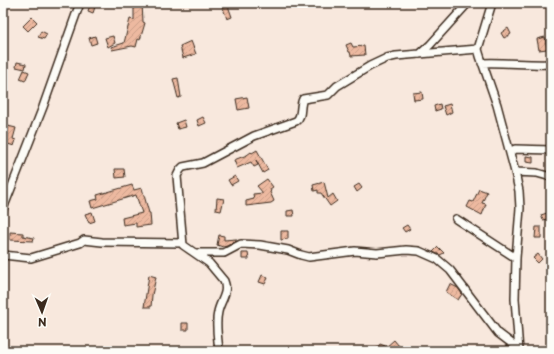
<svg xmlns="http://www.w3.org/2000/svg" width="554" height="354" font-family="'Playpen Sans',sans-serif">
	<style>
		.building { fill: url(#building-hatch); stroke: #3b2a1e }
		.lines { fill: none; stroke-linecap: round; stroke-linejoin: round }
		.minor-casing { stroke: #3b2a1e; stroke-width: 10 }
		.minor { stroke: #fdfcf7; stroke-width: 7 }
	</style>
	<defs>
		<pattern id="building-hatch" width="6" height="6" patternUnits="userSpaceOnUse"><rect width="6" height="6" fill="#edb9a0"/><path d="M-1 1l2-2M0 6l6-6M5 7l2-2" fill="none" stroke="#cc9f89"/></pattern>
	</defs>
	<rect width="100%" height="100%" fill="#f8e8dd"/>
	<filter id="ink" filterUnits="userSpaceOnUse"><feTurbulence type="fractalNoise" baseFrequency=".025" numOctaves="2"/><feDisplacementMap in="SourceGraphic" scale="8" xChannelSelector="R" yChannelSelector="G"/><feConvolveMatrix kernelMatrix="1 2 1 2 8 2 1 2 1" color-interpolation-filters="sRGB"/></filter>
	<g filter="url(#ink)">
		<path class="building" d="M134 3H142L143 22 145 23 140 40 138 39 136 47 132 46 112 50 111 47 124 43 130 19 134 20Z
			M221 3H227L232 17 227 19Z
			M90 5 95 7 93 13 88 11Z
			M32 17 37 22 28 31 23 26Z
			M508 28 511 34 504 38 501 33Z
			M41 31 47 34 44 39 38 37Z
			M95 36 97 43 91 45 89 38Z
			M113 36 115 43 108 47 105 38Z
			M545 37 547 49 539 50 537 39Z
			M191 41 196 54 183 58 180 46Z
			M351 43 353 47 364 46 365 55 351 56 350 52H349L346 45Z
			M17 62 26 64 25 69 16 67Z
			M24 70 29 72 25 81 20 79Z
			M178 78 181 97 178 98 173 79Z
			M422 92 423 99 414 100 413 93Z
			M247 97 249 108 238 110 236 99Z
			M440 104 441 109 435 111 434 106Z
			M450 104 452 112 446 115 443 106Z
			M203 117 206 123 199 126 197 120Z
			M184 120 186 127 178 129 176 123Z
			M4 125 16 128 13 139 16 140 14 146 5 143 8 136 3 134Z
			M257 150 268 170 263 173 256 160 258 165 254 167 251 162 237 168 234 160 247 155 251 152 252 153Z
			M526 156 533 157V163L526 162Z
			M115 169H124L125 177 116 178Z
			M235 176 238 181 231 185 228 180Z
			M267 179 273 187 270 189 271 191 270 192 274 201 271 203 246 206V201L254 199 253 194 263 193 257 186Z
			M324 182 328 198 333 194 337 201 330 206 321 193H318V190L314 191 313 185Z
			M359 184 362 188 357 192 354 187Z
			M132 185 134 190 142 188 149 213H150L151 225 136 227V223L123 225 122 218 142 213 136 195 92 208 90 201 98 199 97 195Z
			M479 189 487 192 482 203 486 204 482 215 467 207 470 201 473 202Z
			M217 198 224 199 221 211 216 210Z
			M293 210 294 216H287V211Z
			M92 212 95 221 89 223 85 214Z
			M547 213 548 219 543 220 541 215Z
			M407 225 410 229 405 232 402 228Z
			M536 227H541V238H535Z
			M281 231H288V239L281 240Z
			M10 232 23 233V236L34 238 33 241 10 240Z
			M219 235 224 236V240L236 239V241L227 246 223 247 217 245Z
			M438 247 444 253 440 255 433 252Z
			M242 253H248L249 259H242Z
			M538 254 542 259 538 263 533 258Z
			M149 275 156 277 152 295 151 307H144Z
			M262 275 268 278 265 284 259 282Z
			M450 284 458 288 462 294 458 300 446 292Z
			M182 323H188V330H182Z
			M394 340 399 346 393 351H390L386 347Z
			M380 344 385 346 382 351 377 348Z"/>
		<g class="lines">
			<defs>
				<path id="minor" d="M492 3 478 49 480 56 497 105 515 172 519 191 520 208 516 258 515 299 519 351
					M420 54 430 45 468 3
					M482 63C505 62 528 65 551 64
					M510 152 515 149 551 150
					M515 172 537 173 551 177
					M3 209 43 107 80 3
					M456 219 516 258
					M196 253H224L241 244 260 245 288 250 301 255 309 257 355 251 377 253 406 250 419 251 437 259 450 270 498 333 519 349
					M3 255 31 258 80 243 84 240 102 242 182 243
					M219 351C218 339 215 324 218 312 220 301 229 293 224 281L209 263 183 245 177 176 180 170 183 167 203 163 254 136 296 121C303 116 299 107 303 99L328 95 337 86 370 66 387 58 396 56 478 49"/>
			</defs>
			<use href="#minor" class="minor-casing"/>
			<use href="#minor" class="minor"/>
		</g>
	</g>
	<rect width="554" height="354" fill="none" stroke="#fdfcf7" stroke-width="16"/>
	<rect x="8" y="8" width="538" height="338" fill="none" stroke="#3b2a1e" stroke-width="1.5" filter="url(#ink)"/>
	<g transform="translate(42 312) rotate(178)" stroke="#fdfcf7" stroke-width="3" paint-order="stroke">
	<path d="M0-3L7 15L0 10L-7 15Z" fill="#3b2a1e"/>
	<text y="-6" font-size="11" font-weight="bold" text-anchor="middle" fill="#3b2a1e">N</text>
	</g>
</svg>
